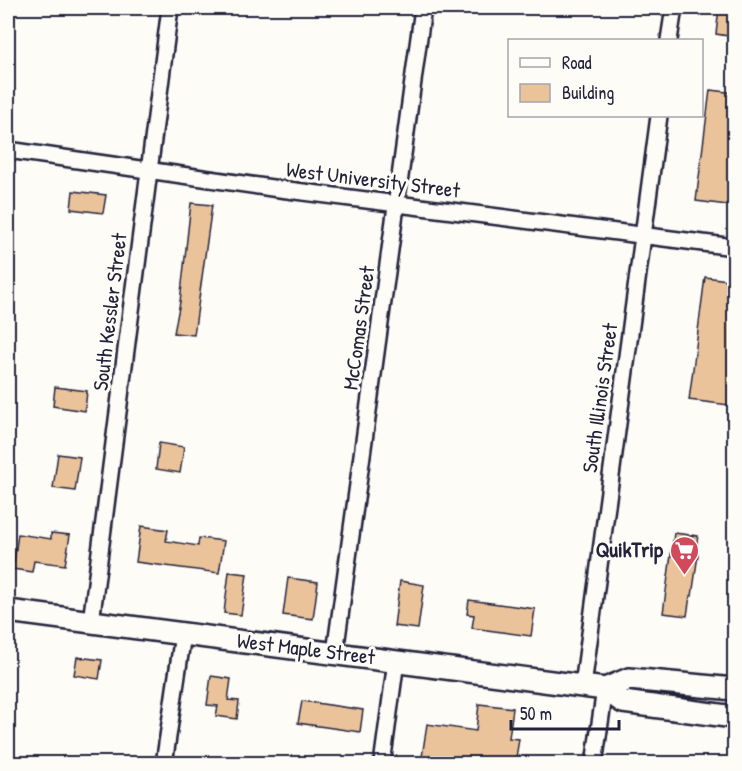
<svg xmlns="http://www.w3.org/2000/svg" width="742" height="771" font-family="'Patrick Hand',sans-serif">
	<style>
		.building { fill: #ebc39b; stroke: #22223b; stroke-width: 1.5 }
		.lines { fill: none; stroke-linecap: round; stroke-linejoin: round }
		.street-casing { stroke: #22223b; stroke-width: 20 }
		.secondary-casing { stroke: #22223b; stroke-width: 26 }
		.street { stroke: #fdfcf7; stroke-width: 15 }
		.secondary { stroke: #fdfcf7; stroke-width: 21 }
		.labels { text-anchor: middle; stroke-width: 6; stroke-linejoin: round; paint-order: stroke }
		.street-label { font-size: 21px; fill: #22223b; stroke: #fdfcf7 }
		.poi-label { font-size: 21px; font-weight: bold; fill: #22223b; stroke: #fdfcf7; text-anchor: end }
	</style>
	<rect width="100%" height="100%" fill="#fdfcf7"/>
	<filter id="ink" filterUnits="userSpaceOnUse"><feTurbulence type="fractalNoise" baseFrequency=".0167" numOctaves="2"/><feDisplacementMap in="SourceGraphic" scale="12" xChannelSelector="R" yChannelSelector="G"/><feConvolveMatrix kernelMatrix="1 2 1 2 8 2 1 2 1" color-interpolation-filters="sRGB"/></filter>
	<g filter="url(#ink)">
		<path class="building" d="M719 8H735V37L716 34Z
			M710 90 735 93V206L696 201Z
			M73 191 106 195 103 213 71 209Z
			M191 203 212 205 194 335 174 333 180 302Z
			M705 277 735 281 733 372H735V389H731L729 405 689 400Z
			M55 387 87 391 85 411 53 406Z
			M159 443 184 447 180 473 156 469Z
			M58 454 80 457 75 491 53 488Z
			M141 526 168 530 166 541 198 546 199 538 224 541 219 573 136 562Z
			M51 533 70 535 65 565 34 561 32 572 13 569 18 534 51 539Z
			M674 533 698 536 695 554 698 555 692 596H690L687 616 663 613Z
			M229 572 247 574 241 615 224 613Z
			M288 578 318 582 313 619 283 615Z
			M400 581 424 585 418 629 394 626Z
			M469 600 535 609 531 636 472 628 474 615 467 614Z
			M77 657 102 660 99 679 74 675Z
			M211 676 231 679 228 700 239 701 237 719 216 716 218 706 207 705Z
			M302 701 363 710 360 732 298 723Z
			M479 704 513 708 509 738 519 739 515 764H469L422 757 427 724 476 731Z"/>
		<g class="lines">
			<defs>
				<path id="street" d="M669 40 674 8
					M8 150 272 188 734 247
					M91 622 170 8
					M335 653 423 8
					M583 686 659 116
					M164 764 183 634
					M382 764 396 661
					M594 764 605 689"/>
				<path id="secondary" d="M8 611 605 689 623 702 734 717
					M605 689 629 679 734 689"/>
			</defs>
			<use href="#street" class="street-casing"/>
			<use href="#secondary" class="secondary-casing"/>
			<use href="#street" class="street"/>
			<use href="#secondary" class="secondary"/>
		</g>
	</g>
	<defs>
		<symbol id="supermarket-pin" viewBox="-11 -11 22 30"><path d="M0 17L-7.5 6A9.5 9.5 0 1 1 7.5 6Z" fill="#d1495b" stroke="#fdfcf7"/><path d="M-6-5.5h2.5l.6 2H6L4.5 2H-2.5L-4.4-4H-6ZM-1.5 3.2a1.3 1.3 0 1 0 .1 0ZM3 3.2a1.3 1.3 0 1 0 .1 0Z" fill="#fff"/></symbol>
	</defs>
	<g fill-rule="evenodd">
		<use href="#supermarket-pin" x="668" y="534" width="33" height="45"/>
	</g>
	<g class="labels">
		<g class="street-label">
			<text transform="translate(373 180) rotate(7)" y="7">West University Street</text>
			<text transform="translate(110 312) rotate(-83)" y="7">South Kessler Street</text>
			<text transform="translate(359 328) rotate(-82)" y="7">McComas Street</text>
			<text transform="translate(600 398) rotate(-82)" y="7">South Illinois Street</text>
			<text transform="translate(306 649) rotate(7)" y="7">West Maple Street</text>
		</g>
		<g class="poi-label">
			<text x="663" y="557">QuikTrip</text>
		</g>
	</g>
	<rect width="742" height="771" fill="none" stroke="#fdfcf7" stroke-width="30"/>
	<rect x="15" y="15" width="712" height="741" fill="none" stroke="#22223b" stroke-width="2" filter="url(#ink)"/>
	<rect x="508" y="39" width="195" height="78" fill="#fdfcf7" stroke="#a5a5ac" stroke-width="1.5"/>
	<rect x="520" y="58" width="30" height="9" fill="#fdfcf7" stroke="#a5a5ac" stroke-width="1.5"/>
	<text x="562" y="69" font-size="18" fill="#22223b">Road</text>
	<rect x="520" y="84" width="30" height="18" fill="#ebc39b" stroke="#a5a5ac" stroke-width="1.5"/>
	<text x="562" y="99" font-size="18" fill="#22223b">Building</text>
	<path d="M511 720v9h108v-9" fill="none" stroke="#22223b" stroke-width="3"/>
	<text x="520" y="720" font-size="18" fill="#22223b" stroke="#fdfcf7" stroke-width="4.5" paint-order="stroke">50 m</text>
</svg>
